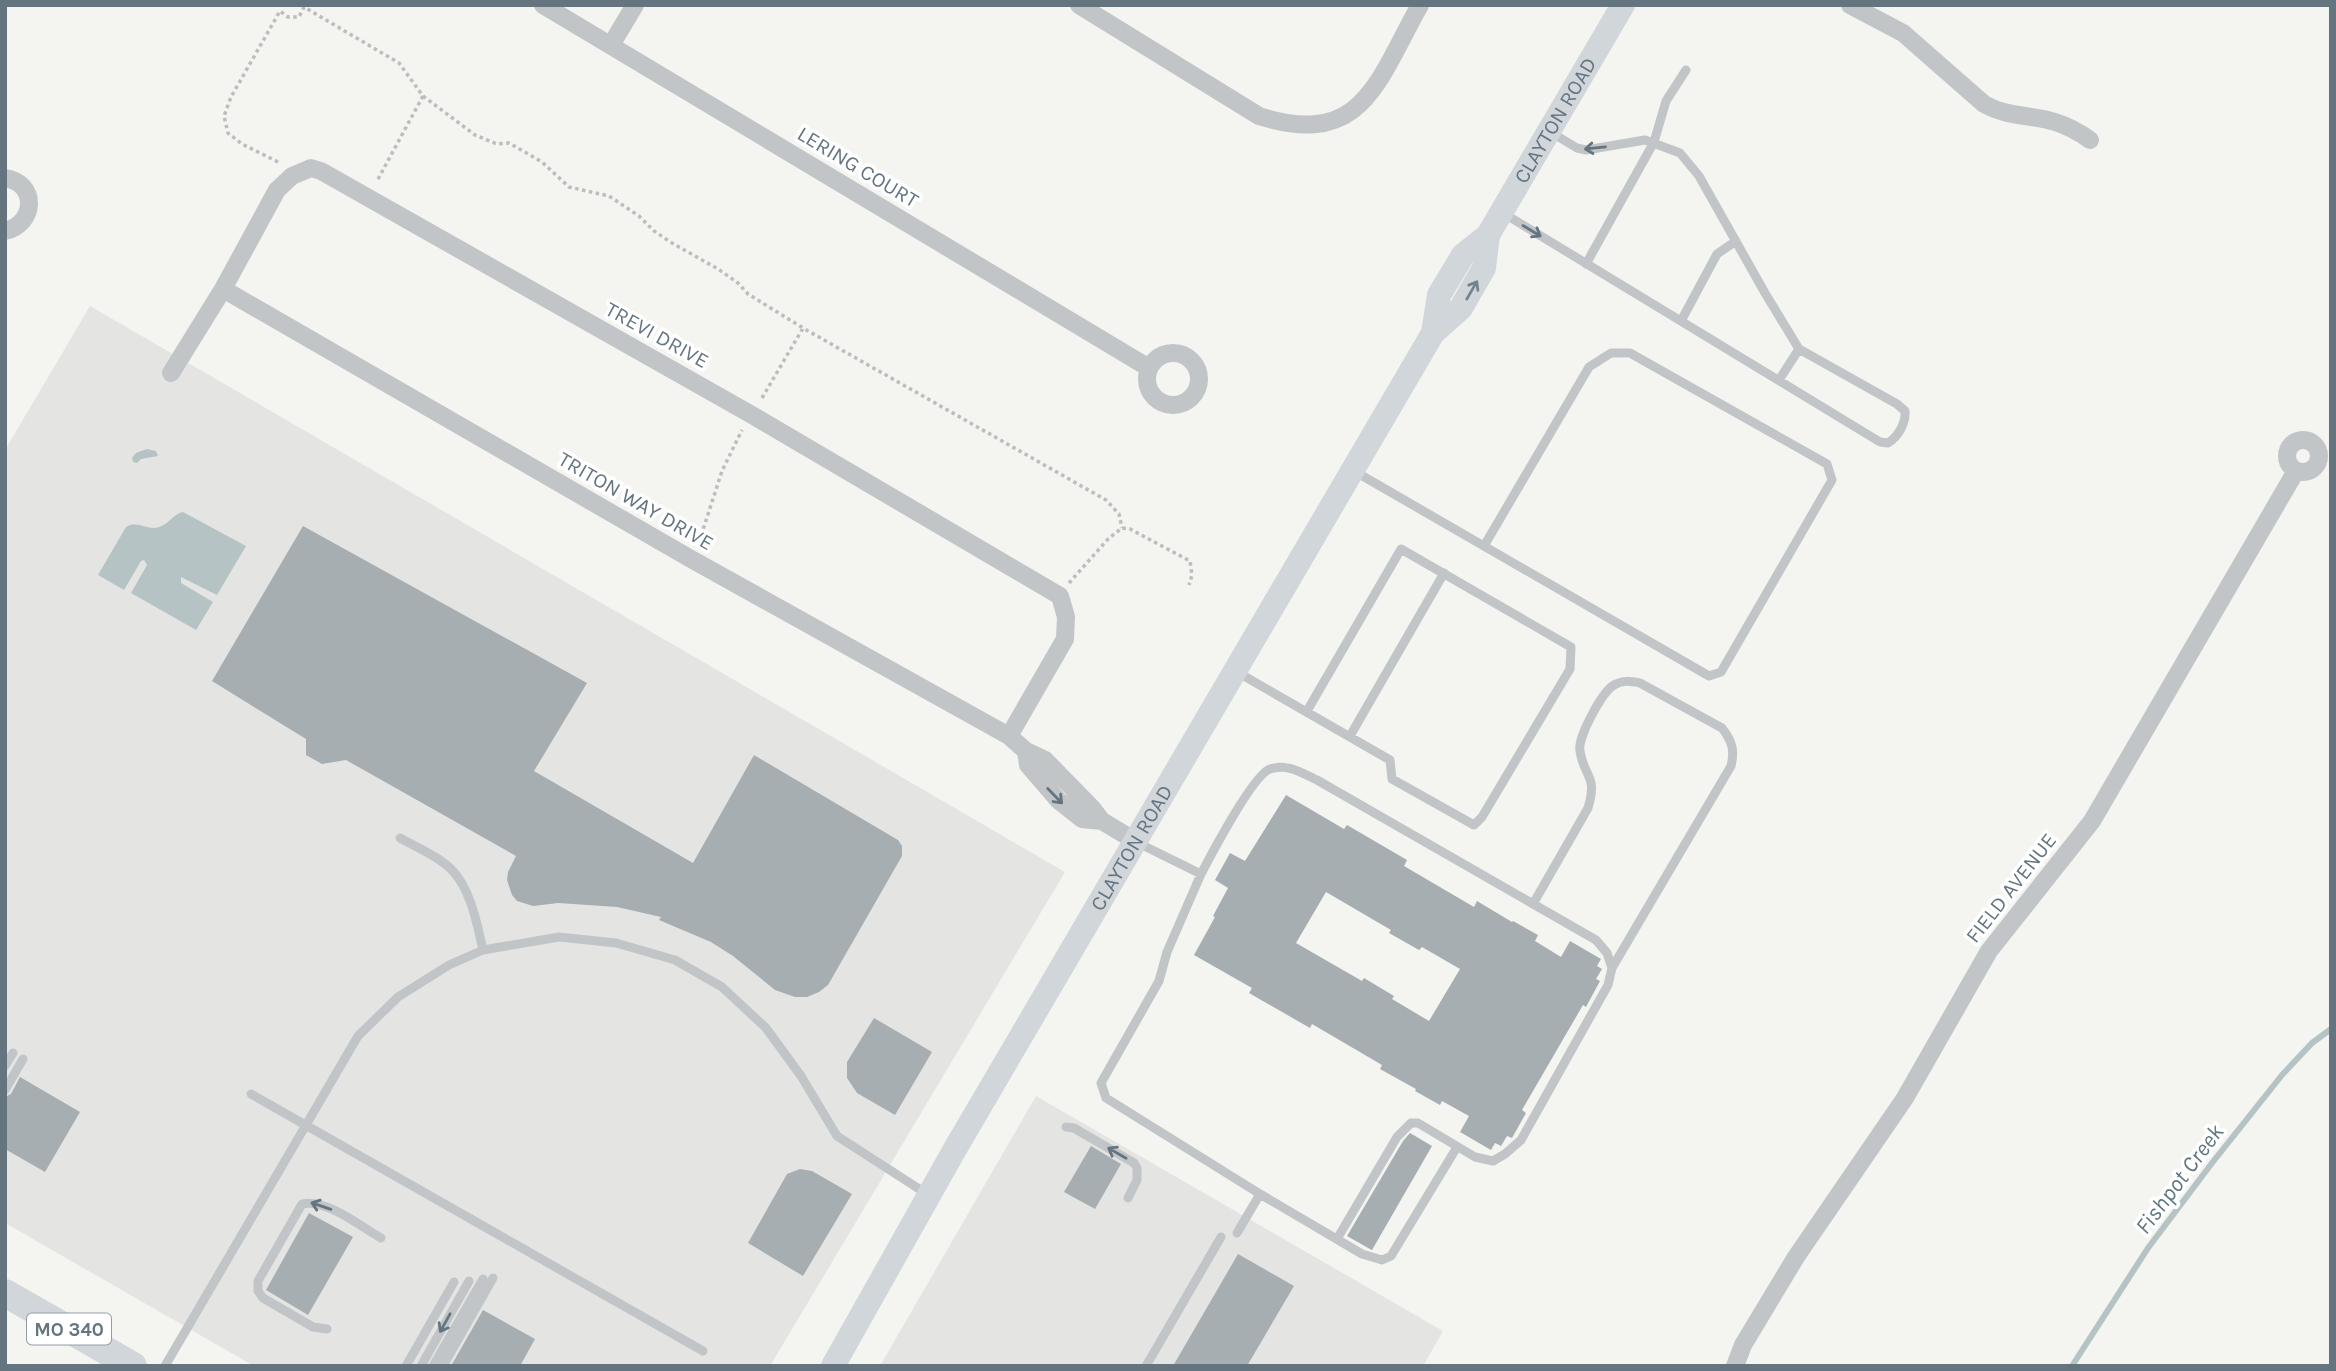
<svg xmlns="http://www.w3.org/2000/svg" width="2336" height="1371" font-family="Karla,sans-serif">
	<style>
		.built { fill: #e4e5e3 }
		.water { fill: #b5c3c5 }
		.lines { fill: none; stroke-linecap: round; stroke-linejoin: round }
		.stream { stroke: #b5c3c5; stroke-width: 6 }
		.building { fill: #a6aeb2; fill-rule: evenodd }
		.path { stroke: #bbbdbf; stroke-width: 3.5; stroke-dasharray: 3.5 3.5; stroke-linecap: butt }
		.service { stroke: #c2c5c8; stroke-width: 9 }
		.minor { stroke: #c2c5c8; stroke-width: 18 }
		.secondary { stroke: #d1d6da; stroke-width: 24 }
		.primary { stroke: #d1d6da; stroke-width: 28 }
		.oneway { stroke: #647580 }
		.oneway2 { stroke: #74848e }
		.labels { text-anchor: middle; stroke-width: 7; stroke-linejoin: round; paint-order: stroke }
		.shield { fill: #fff; stroke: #929ea6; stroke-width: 2 }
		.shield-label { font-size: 19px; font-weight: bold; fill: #647580 }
		.street-label { font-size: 21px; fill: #647580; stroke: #fff }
		.water-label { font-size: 23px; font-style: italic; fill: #5f777e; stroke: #fff }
	</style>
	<rect width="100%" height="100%" fill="#f4f4f0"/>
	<path class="built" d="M90 306 1065 872 770 1366H254L5 1223V450Z
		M1036 1096 1443 1331 1423 1366H880Z"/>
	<path class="water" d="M147 449 156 451 158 456 141 459 137 463 133 462 132 458 136 453Z
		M183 512 246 546 217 595 181 577V583L213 602 196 630 131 593 147 565 144 560 141 561 124 590 98 575 126 527C138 520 147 531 159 527 169 524 173 514 183 512Z"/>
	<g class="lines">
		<path class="stream" d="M2072 1366 2148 1248 2212 1163 2282 1075 2312 1043 2331 1029"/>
	</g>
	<path class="building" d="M303 526 587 683 534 771 693 863 754 755 898 840 902 846V856L828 985 819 992 807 997H795L775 990 733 956 711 942 659 920 661 917 617 907 558 903 533 906 517 901 512 895 507 880 508 872 516 856 346 760 322 764 306 755V739L212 681Z
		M1286 795 1344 829 1347 825 1407 860 1404 866 1474 907 1477 901 1512 922 1513 921 1538 935 1535 941 1561 957 1570 941 1601 959 1597 966 1602 969 1596 979 1600 981 1586 1007 1583 1005 1522 1110 1526 1113 1512 1138 1507 1136 1501 1146 1495 1143 1491 1150 1460 1132 1469 1116 1442 1101 1440 1105 1415 1091 1416 1089 1380 1069 1382 1065 1312 1024 1310 1028 1249 993 1252 988 1194 955 1215 917 1213 916 1228 888 1215 880 1230 853 1245 861ZM1326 892 1391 930 1389 933 1419 950 1422 947 1460 969 1429 1021 1392 999 1394 996 1364 978 1362 981 1296 943Z
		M874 1018 932 1052 895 1115 857 1093 847 1078V1062Z
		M20 1077 80 1112 45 1172 5 1149V1097L11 1094Z
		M1410 1133 1432 1146 1372 1250 1370 1249 1347 1236 1403 1141Z
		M1091 1146 1121 1164 1095 1209 1064 1192Z
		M800 1169 812 1171 852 1194 803 1276 748 1243 787 1174Z
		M309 1213 353 1237 308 1315 266 1290Z
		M1238 1254 1294 1286 1247 1366H1173Z
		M483 1310 535 1339 520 1366H451Z"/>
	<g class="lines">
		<path class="path" d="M423 96 475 135 497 144 509 143 542 162 569 187 609 196 639 216 654 231 672 243 718 269 738 283 748 294 803 328
			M278 162 242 144 228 133 224 116 231 97 280 11 288 17H299L304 7 399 63 423 96 377 181
			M762 398 803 328 1106 500 1119 514 1122 528
			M699 542 722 471 742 430
			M1069 583 1109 538 1122 528 1130 529 1190 561 1192 575 1189 585"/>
		<path class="service" d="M1503 213 1880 442 1888 443C1898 437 1906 423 1905 411L1897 404 1799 349 1765 293 1699 176 1680 153 1645 140 1586 150 1577 148 1552 133
			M1586 264 1654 142 1666 101 1686 70
			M1681 321 1717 254 1736 241
			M1779 380 1799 349
			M1354 471 1709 676 1721 672 1832 480 1827 464 1630 353H1611L1589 367 1484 546
			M1237 672 1390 760 1392 779 1474 825 1482 817 1570 669 1571 647 1401 549 1307 711
			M1350 736 1444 573
			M400 838C416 847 438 856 451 869 471 889 477 924 483 950
			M1138 843 1201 874C1211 855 1253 775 1270 769 1287 763 1302 773 1317 780L1596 940 1607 953 1612 968 1608 985 1521 1140 1505 1154 1493 1161 1475 1157 1418 1123H1411L1397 1137 1337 1239
			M1201 874 1167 952 1159 981 1101 1083 1106 1098 1260 1194
			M1533 904 1588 808C1598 775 1584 778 1580 751 1577 738 1602 692 1614 685 1623 680 1630 681 1640 683L1722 728C1732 741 1735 750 1731 766L1612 968
			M5 1066 13 1053
			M5 1090 23 1059
			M251 1094 703 1351
			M1066 1127 1074 1128 1134 1163 1137 1168V1180L1128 1198
			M1237 1233 1260 1194 1362 1254 1382 1260 1391 1256 1457 1147
			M327 1329 313 1327 263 1298 258 1291V1281L302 1204C325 1198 360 1226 381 1238
			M165 1366 358 1036 398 997 449 965 483 950 559 937 616 943 675 960 722 987 766 1028 801 1076 837 1136 927 1194
			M406 1366 454 1282
			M421 1366 469 1281
			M433 1366 483 1279
			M443 1366 493 1278
			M1146 1366 1221 1237"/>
		<path class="minor" d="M543 5 1149 368
			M1079 5 1259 116C1363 149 1377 81 1420 5
			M1850 5 1903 33 1984 104C2009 118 2030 114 2055 122 2068 126 2079 132 2090 140
			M611 45 635 5
			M5 178C38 183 36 224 5 231
			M223 289 691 559 1009 736 1026 751 1045 760 1092 808 1102 821 1137 842
			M1147 379a26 26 0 1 1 52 0a26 26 0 1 1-52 0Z
			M171 373 223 289 277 190 292 176 311 168 321 171 752 415 1060 596 1066 617 1065 639 1009 736
			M2287 456a16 16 0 1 1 32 0a16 16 0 1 1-32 0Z
			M1026 751 1028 765 1058 800 1082 819 1102 821
			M1735 1366 1743 1345 1796 1257 1905 1098 1989 951 2092 821 2296 471"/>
		<g class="secondary">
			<path id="s1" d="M1433 333 1439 295 1463 255 1488 235 1623 5"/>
			<path id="s2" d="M833 1366 955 1149 1433 333 1461 308 1484 268 1488 235"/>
		</g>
		<path class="primary" d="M5 1293 133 1366"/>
	</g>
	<defs><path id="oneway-shaft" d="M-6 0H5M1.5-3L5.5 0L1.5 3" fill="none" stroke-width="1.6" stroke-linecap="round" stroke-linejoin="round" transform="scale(1.75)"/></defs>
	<g class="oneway">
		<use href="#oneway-shaft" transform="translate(1595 148) rotate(174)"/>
		<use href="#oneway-shaft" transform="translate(1532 231) rotate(31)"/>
		<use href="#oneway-shaft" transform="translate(1055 796) rotate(46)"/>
		<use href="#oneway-shaft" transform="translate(1117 1153) rotate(-150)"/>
		<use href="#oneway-shaft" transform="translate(321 1206) rotate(-161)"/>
		<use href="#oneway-shaft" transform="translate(445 1323) rotate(119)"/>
	</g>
	<use class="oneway2" href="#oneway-shaft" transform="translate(1472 290) rotate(-60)"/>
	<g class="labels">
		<rect class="shield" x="27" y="1313.5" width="84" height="31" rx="5"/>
		<g class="shield-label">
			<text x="69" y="1336">MO 340</text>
		</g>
		<g class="street-label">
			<text dy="7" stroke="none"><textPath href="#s1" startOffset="250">CLAYTON ROAD</textPath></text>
			<text transform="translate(858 167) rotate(31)" y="7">LERING COURT</text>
			<text transform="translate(657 335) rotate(29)" y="7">TREVI DRIVE</text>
			<text transform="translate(636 501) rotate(30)" y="7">TRITON WAY DRIVE</text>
			<text dy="7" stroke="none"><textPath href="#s2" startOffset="598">CLAYTON ROAD</textPath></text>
			<text transform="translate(2011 888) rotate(-52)" y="7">FIELD AVENUE</text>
		</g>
		<g class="water-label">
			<text transform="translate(2179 1179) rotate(-53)" y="8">Fishpot Creek</text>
		</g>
	</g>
	<rect width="2336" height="1371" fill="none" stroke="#647580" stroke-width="14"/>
</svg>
